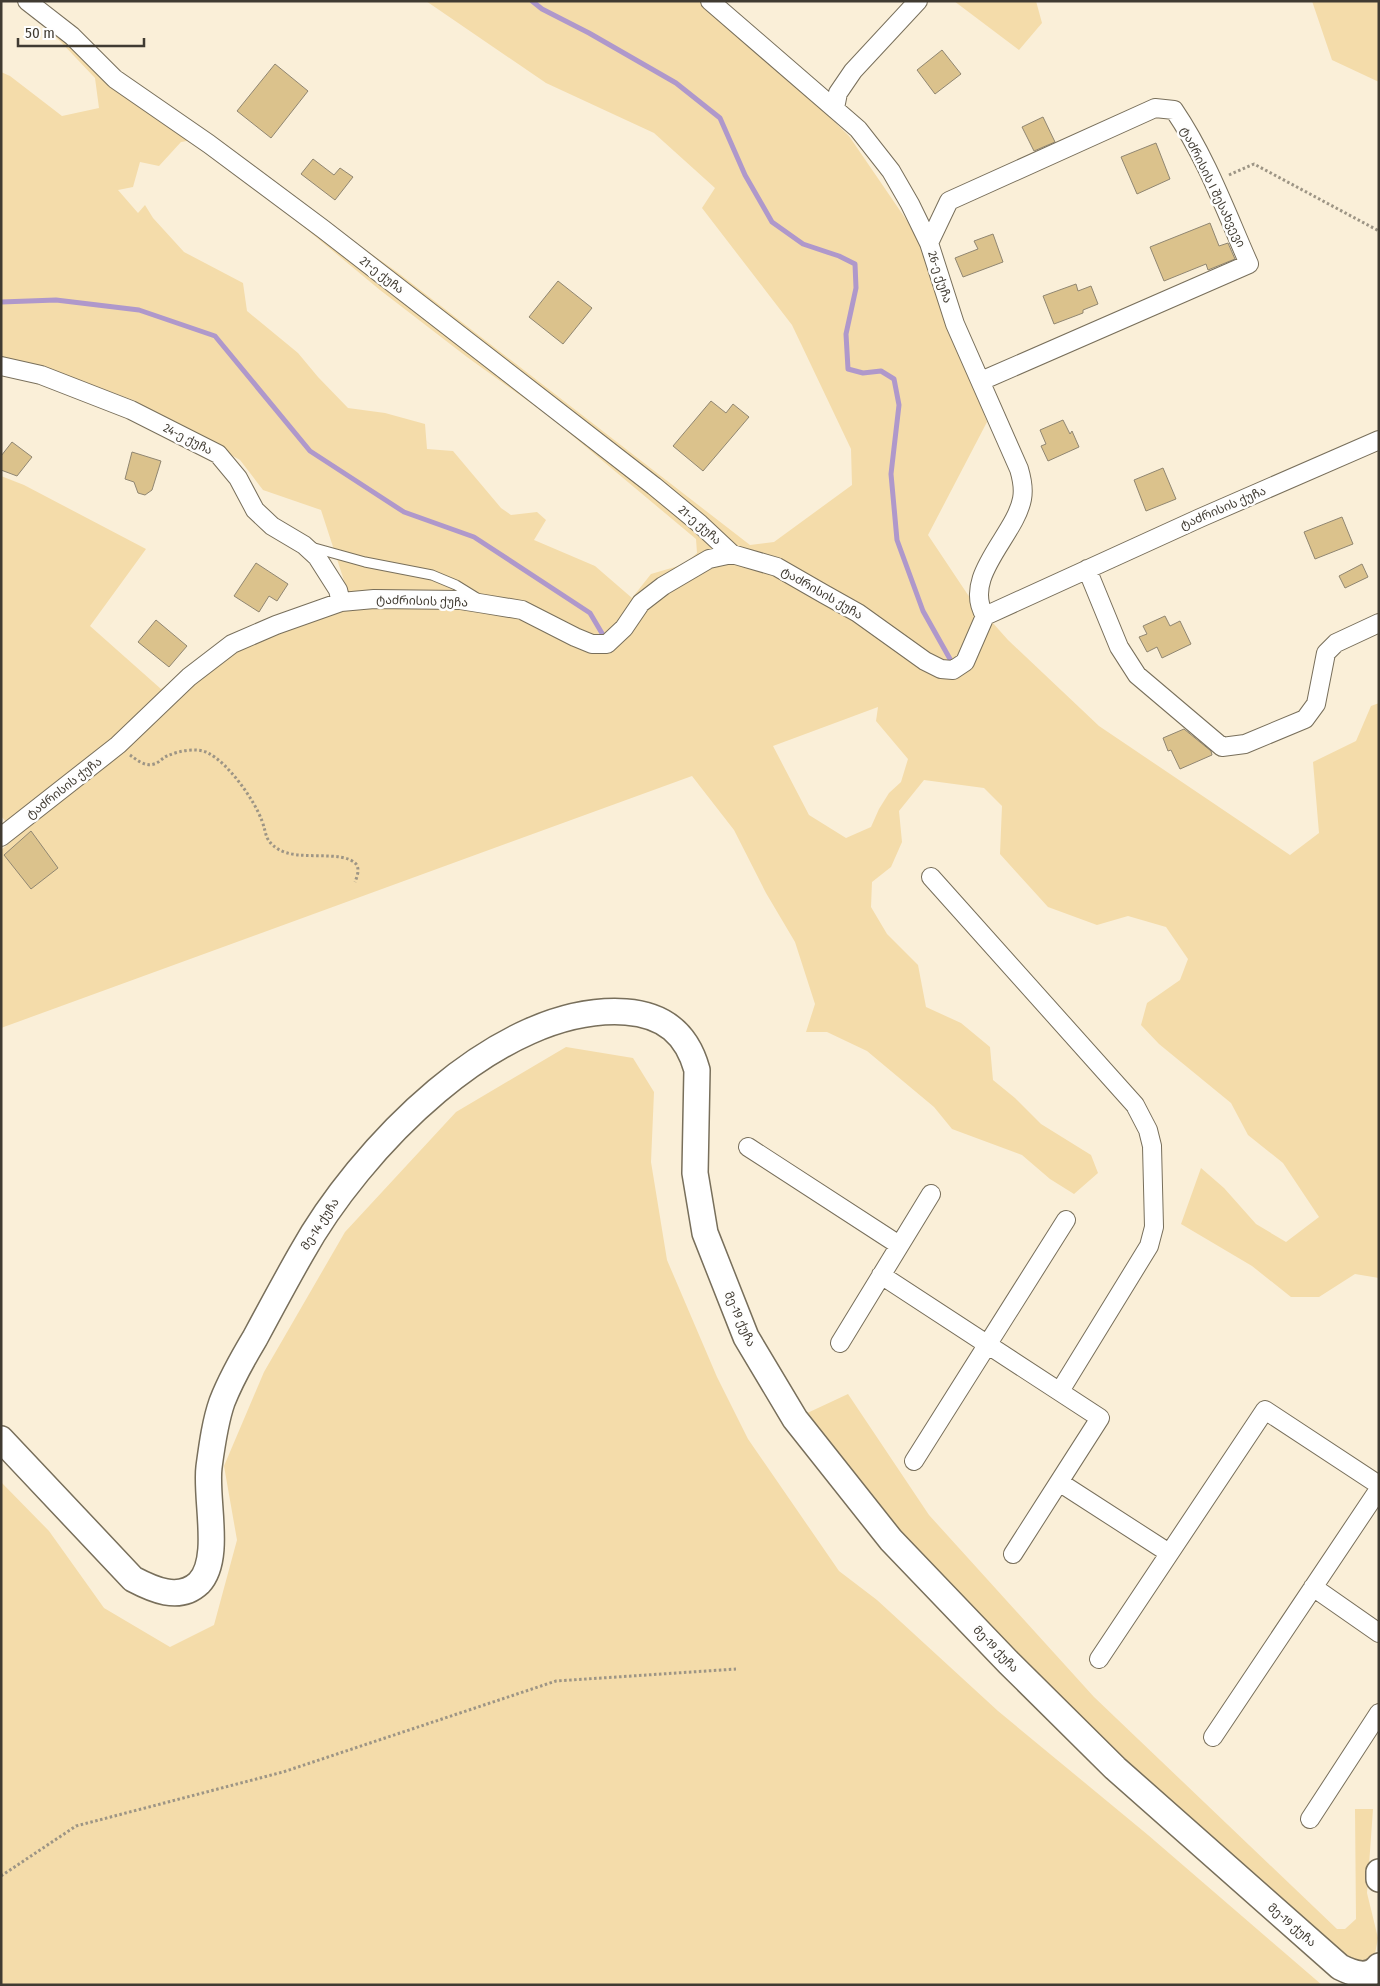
<svg xmlns="http://www.w3.org/2000/svg" width="1380" height="1986" font-family="'Fira Sans Condensed','Noto Sans Georgian',sans-serif">
	<style>
		.green { fill: #f4dcaa; fill-rule: evenodd }
		.lines { fill: none; stroke-linecap: round; stroke-linejoin: round }
		.stream { stroke: #af98cb; stroke-width: 5 }
		.building { fill: #dbc28c; stroke: #908671 }
		.lane-casing { stroke: #786f5b; stroke-width: 11 }
		.street-casing { stroke: #786f5b; stroke-width: 20 }
		.secondary-casing { stroke: #786f5b; stroke-width: 28 }
		.path { stroke: #9d9585; stroke-width: 3; stroke-dasharray: 2.5 2.5; stroke-linecap: butt }
		.lane { stroke: #fff; stroke-width: 9 }
		.street { stroke: #fff; stroke-width: 18 }
		.secondary { stroke: #fff; stroke-width: 25 }
		.labels { text-anchor: middle; stroke-width: 5; stroke-linejoin: round; paint-order: stroke }
		.street-label { font-size: 12px; fill: #403b32; stroke: #fefefe }
	</style>
	<rect width="100%" height="100%" fill="#faefd8"/>
	<path class="green" d="M22 1 122 78 397 272 750 545 774 542 852 485 851 449 792 325 702 208 715 188 654 133 546 83 426 1H710L849 136 916 234 987 422 928 535 968 595 1008 640 1099 726 1290 855 1319 833 1313 762 1356 741 1371 706 1379 703V1278L1355 1274 1319 1297H1291L1252 1266 1181 1224 1201 1168 1224 1188 1256 1224 1286 1242 1319 1217 1283 1163 1248 1135 1231 1103 1159 1044 1141 1025 1147 1003 1180 980 1188 959 1166 927 1128 916 1097 925 1048 907 1000 854 1002 806 984 788 924 780 899 811 902 842 891 867 872 882 871 907 887 934 918 965 926 1007 961 1023 990 1047 993 1080 1015 1098 1041 1124 1091 1155 1098 1173 1074 1194 1050 1179 1022 1155 952 1129 934 1107 867 1051 827 1032H806L815 1004 795 942 766 893 734 830 692 776 1 1028V850L18 836 1 816V476L24 485 146 549 90 626 161 689 229 638 349 596 321 510 263 490 240 460 133 400 41 366 1 359V72L10 76 62 116 99 108 95 78ZM193 140 264 194 380 290 467 357 549 416 696 539 697 553 685 564 651 574 632 598 595 566 534 540 546 520 537 512 511 515 501 508 453 451 427 449 425 424 385 413 348 408 318 377 298 353 247 311 243 283 184 252 153 218 145 205 138 213 118 190 133 187 140 162 159 166 181 142ZM878 707 876 721 908 759 901 782 889 793 879 809 871 827 846 838 809 815 773 746Z
		M954 1H1036L1042 23 1019 50Z
		M1312 1H1379V82L1332 60Z
		M566 1047 633 1058 654 1092 651 1162 667 1260 717 1377 748 1439 839 1571 877 1600 998 1711 1148 1835 1322 1985H1V1482L49 1531 104 1608 170 1647 214 1625 237 1540 224 1466 264 1372 345 1232 456 1112Z
		M848 1394 929 1515 1094 1697 1337 1929H1345L1356 1919 1355 1809H1373L1367 1893 1378 1938 1374 1959 1364 1965 1350 1962 1144 1787 892 1529 803 1415Z"/>
	<g class="lines">
		<path class="stream" d="M532 1 542 9 589 33 676 83 720 118 745 175 772 222 803 244 839 256 855 264 856 288 846 334 848 369 863 373 881 371 894 379 899 405 891 474 897 540 923 611 950 659
			M1 302 56 300 139 310 215 336 310 451 404 512 474 537 590 613 603 635"/>
	</g>
	<path class="building" d="M942 50 961 74 935 94 917 70Z
		M275 64 308 91 271 138 237 111Z
		M1043 117 1055 142 1034 151 1022 127Z
		M1156 143 1170 179 1137 194 1121 157Z
		M313 159 334 175 340 168 353 177 335 200 301 174Z
		M1210 223 1219 246 1228 243 1235 259 1208 270 1206 264 1164 281 1150 247Z
		M993 234 1003 262 963 277 955 258 978 249 974 241Z
		M558 281 592 308 563 344 529 317Z
		M1076 284 1078 291 1091 286 1098 304 1083 310V313L1054 324 1043 296Z
		M711 401 726 413 733 404 749 417 703 471 673 446Z
		M1063 420 1070 434 1072 431 1079 447 1048 461 1041 446 1046 444 1040 430Z
		M12 442 32 457 17 476 1 470V456Z
		M132 452 161 461 152 490 145 495 138 493 134 482 125 479Z
		M1163 468 1176 499 1146 511 1134 480Z
		M1342 517 1353 544 1315 559 1304 532Z
		M256 563 288 584 277 601 269 596 259 612 234 596Z
		M1362 564 1368 577 1345 588 1339 576Z
		M1165 616 1170 626 1180 621 1191 644 1162 658 1157 647 1147 652 1139 637 1147 634 1143 626Z
		M156 620 187 646 169 667 138 642Z
		M1184 729 1211 751 1212 755 1180 769 1171 750 1168 751 1163 738Z
		M31 831 58 868 31 889 4 855Z"/>
	<g class="lines">
		<defs>
			<path id="lane" d="M311 547 365 562 432 575 456 585 477 598"/>
			<path id="street" d="M27 1 72 36 115 79 209 144 323 229 654 486 700 524 732 554
				M710 1 858 129 891 171 910 204 929 243 955 324 1019 469C1022 479 1024 489 1022 499 1015 536 961 577 985 616
				M835 108 838 93 853 71 918 1
				M929 243 949 201 1155 108 1174 110C1206 157 1226 212 1249 264L981 381
				M1 366 41 375 131 410 218 454 238 478 255 510 272 526 304 545 317 557 338 590 341 602
				M1087 569 1119 647 1137 675 1222 747 1245 744 1305 719 1316 704 1326 653 1336 643 1379 623
				M1 837 118 745 189 677 232 644 276 625 341 602 374 599 460 600 485 604 522 610 575 637 592 644H607L624 628 641 603 663 586 709 559 732 554 777 567 824 594 858 613 925 661 941 669 953 670 965 662 985 616 1200 518 1379 440
				M931 877 1135 1105 1148 1130 1152 1146 1154 1227 1149 1246 1060 1391
				M748 1147 899 1245
				M881 1275 1100 1418 1059 1482 1169 1553
				M840 1343 931 1194
				M914 1461 1066 1220
				M1013 1554 1059 1482
				M1313 1587 1379 1633
				M1099 1659 1265 1410 1379 1485
				M1213 1737 1379 1489
				M1310 1819 1379 1713"/>
			<path id="secondary" d="M1 1439 133 1579C152 1589 179 1602 199 1583 222 1559 205 1499 209 1467 212 1445 215 1422 222 1402 231 1379 243 1358 255 1338 270 1310 285 1282 301 1254 358 1151 498 1003 626 1012 665 1015 687 1034 697 1070L695 1173 705 1233 746 1337 795 1419 891 1540 1009 1663 1115 1768 1340 1967C1352 1973 1369 1980 1379 1966
				M1379 1872V1879"/>
		</defs>
		<use href="#lane" class="lane-casing"/>
		<use href="#street" class="street-casing"/>
		<use href="#secondary" class="secondary-casing"/>
		<path class="path" d="M1229 175 1254 164 1379 231
			M130 755C137 760 145 767 154 764 159 763 162 758 167 756 178 751 197 747 208 753 228 763 254 799 262 821 267 834 264 840 278 849 298 862 342 849 356 864 360 869 357 877 355 882
			M1 1876 76 1826 283 1772 556 1681 736 1669"/>
		<use href="#lane" class="lane"/>
		<use href="#street" class="street"/>
		<use href="#secondary" class="secondary"/>
	</g>
	<g class="labels">
		<g class="street-label">
			<text transform="translate(1213 187) rotate(64)" y="4">ტაძრისის I შესახვევი</text>
			<text transform="translate(382 275) rotate(38)" y="4">21-ე ქუჩა</text>
			<text transform="translate(940 277) rotate(72)" y="4">26-ე ქუჩა</text>
			<text transform="translate(188 439) rotate(27)" y="4">24-ე ქუჩა</text>
			<text transform="translate(1223 508) rotate(-23)" y="4">ტაძრისის ქუჩა</text>
			<text transform="translate(700 525) rotate(41)" y="4">21-ე ქუჩა</text>
			<text transform="translate(822 593) rotate(30)" y="4">ტაძრისის ქუჩა</text>
			<text transform="translate(422 601) rotate(2)" y="4">ტაძრისის ქუჩა</text>
			<text transform="translate(64 788) rotate(-38)" y="4">ტაძრისის ქუჩა</text>
			<text transform="translate(320 1224) rotate(-57)" y="4">მე-14 ქუჩა</text>
			<text transform="translate(740 1319) rotate(66)" y="4">მე-19 ქუჩა</text>
			<text transform="translate(996 1649) rotate(46)" y="4">მე-19 ქუჩა</text>
			<text transform="translate(1292 1925) rotate(41)" y="4">მე-19 ქუჩა</text>
		</g>
	</g>
	<rect width="1380" height="1986" fill="none" stroke="#403b32" stroke-width="5"/>
	<path d="M18 38v8h126v-8" fill="none" stroke="#403b32" stroke-width="2.5"/>
	<text x="25" y="38" font-size="15" fill="#403b32" stroke="#fefefe" stroke-width="4" paint-order="stroke">50 m</text>
</svg>
